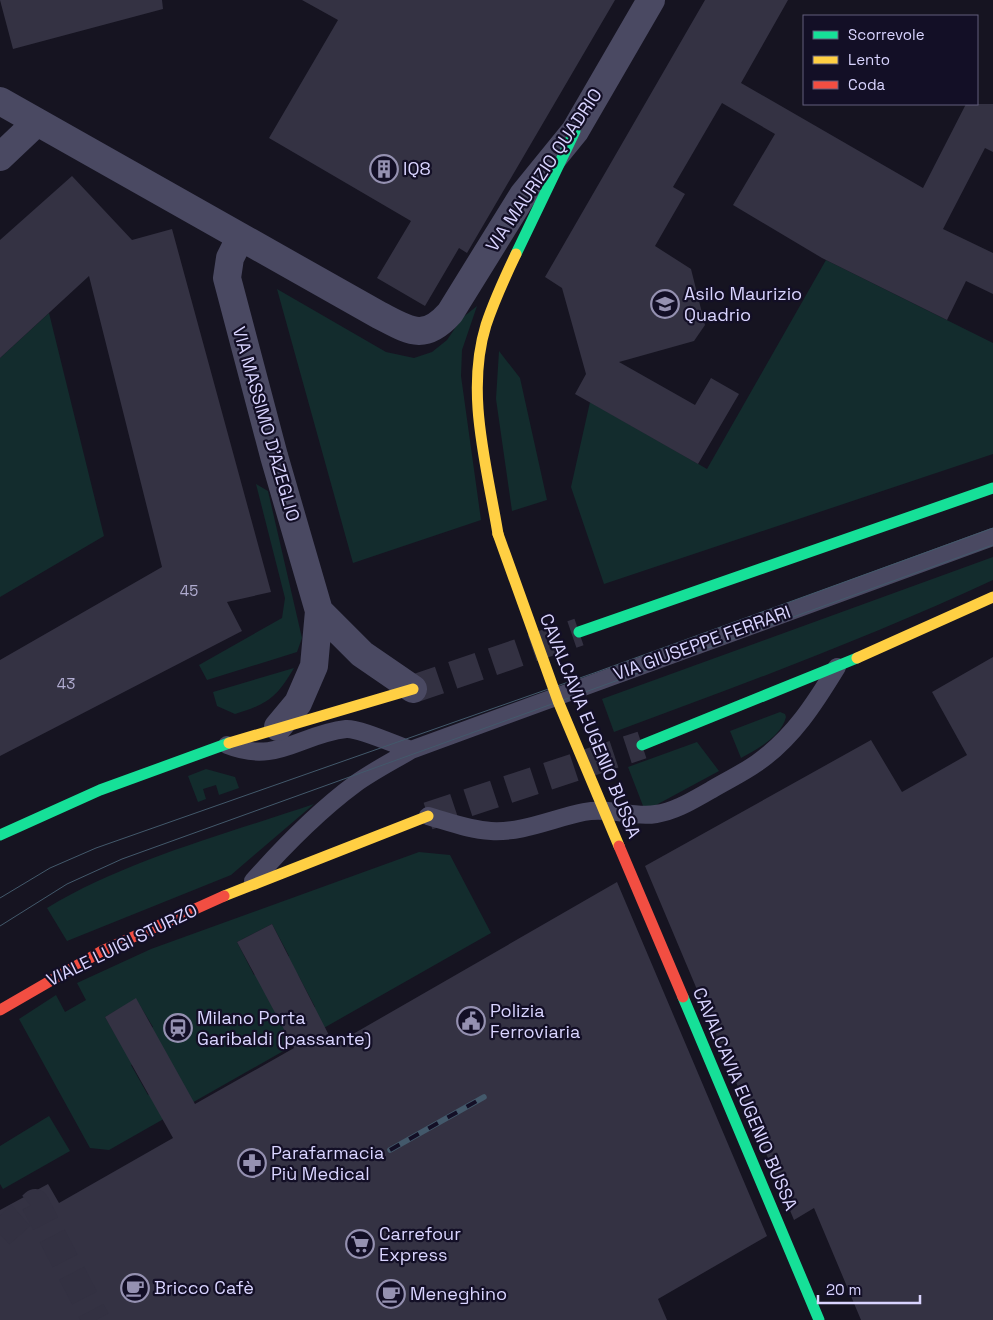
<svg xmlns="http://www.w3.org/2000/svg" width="993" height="1320" font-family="'Space Grotesk',sans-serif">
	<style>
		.green { fill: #132c2d; fill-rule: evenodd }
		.building { fill: #343243 }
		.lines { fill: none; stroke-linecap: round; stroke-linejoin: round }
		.street-tunnel { stroke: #333142; stroke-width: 28; stroke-dasharray: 28 14; stroke-linecap: butt }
		.secondary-tunnel { stroke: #333142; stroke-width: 28; stroke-dasharray: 28 14; stroke-linecap: butt }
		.lane { stroke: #4a4962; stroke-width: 18 }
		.street { stroke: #4a4962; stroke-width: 28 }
		.fast { stroke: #16e098; stroke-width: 11 }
		.slow { stroke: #ffcf43; stroke-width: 11 }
		.jam { stroke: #f24e42; stroke-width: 11 }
		.tram { stroke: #43596b; stroke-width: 1 }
		.rail-casing { stroke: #43596b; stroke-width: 5.5 }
		.rail { stroke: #130f26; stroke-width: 4; stroke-dasharray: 11; stroke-linecap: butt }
		.fast-bridge { stroke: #16e098; stroke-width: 11 }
		.slow-bridge { stroke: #ffcf43; stroke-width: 11 }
		.jam-bridge { stroke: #f24e42; stroke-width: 11 }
		.labels { text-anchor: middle; stroke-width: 4.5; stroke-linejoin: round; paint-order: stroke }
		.number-label { font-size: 15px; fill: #b0acd0 }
		.poi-label { font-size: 18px; fill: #d9d4ff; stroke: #130f26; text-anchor: start }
		.street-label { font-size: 18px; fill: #d9d4ff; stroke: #130f26 }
	</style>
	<rect width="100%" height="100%" fill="#161421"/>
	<path class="green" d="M826 260 993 343V454L604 584 571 487 590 402 707 469Z
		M277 289 386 352 414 358 432 352 447 340 462 318 477 306 462 350 461 376 481 520 353 563Z
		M49 313 104 536 0 597V358Z
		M499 351 520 378 547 500 512 511 496 399Z
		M256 484 268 491 302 638 297 652 207 680 199 665 282 618 285 598Z
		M993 557V580C870 637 742 685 614 732L602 699Z
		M294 668C277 697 268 704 235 714L217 706 213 692Z
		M780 712 785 714 786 717C781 737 757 749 741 758L730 731Z
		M697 742 719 771 645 811 628 767Z
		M206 769 235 777 239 788 219 795 216 785 203 789 206 799 198 802 188 776Z
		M314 804 231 875 67 941 47 908C126 860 226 834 314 804Z
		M419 852 450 855 491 933 109 1150 90 1148 19 1019 56 995 65 1012 86 1000 77 983 151 949ZM272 924 289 956 254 975 237 942ZM298 975 315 1007 282 1024 298 974ZM136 999 153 1027 122 1046 105 1017ZM162 1047 179 1077 148 1095 131 1065Z
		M49 1116 70 1151 3 1189 0 1184V1146Z"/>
	<path class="building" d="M0 0H162L163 9 13 49Z
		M302 0H615L467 253 459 248 425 306 377 278 411 221 269 138 338 20Z
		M705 0H788L741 83 923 188 966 104H993V152L985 148 943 229 993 253V294L966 281 947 320 822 258 733 205 775 134 722 103 673 187 685 194 655 246 691 269 705 325 694 341 619 362 695 405 711 378 739 394 698 464 575 394 586 374 562 288 545 277Z
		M72 176 132 240 172 229 271 592 227 602 242 631 0 756V660L162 567 89 276 0 358V240Z
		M993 657V1320H861L814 1208 794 1220 645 866 871 740 902 792 967 755 932 692Z
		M617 882 767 1236 658 1299 667 1320H0V1210L48 1184 59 1203 173 1138 105 1017 136 998 195 1104 294 1048 237 942 272 924 334 1045Z"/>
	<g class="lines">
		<path class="street-tunnel" d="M0 1234 35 1203 96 1320"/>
		<path class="secondary-tunnel" d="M413 689 579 632
			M428 816 642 745"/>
		<path class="lane" d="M227 745C277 765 300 734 346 729 359 728 396 745 411 750
			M428 816C449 822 470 830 491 831 522 833 554 818 584 812 611 807 632 818 656 814 676 811 693 800 711 790 726 781 743 773 757 763 793 738 815 703 837 667
			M253 881C285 845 317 812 355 784 373 771 393 761 411 750L993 537"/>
		<path class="street" d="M0 101 379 315C410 331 424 342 450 313L523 195 575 131 651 0
			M0 157 37 122
			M240 238 230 258 227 278 274 456 319 611 314 666 298 703 278 727
			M319 611 362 654 413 689"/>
		<path class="fast" d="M516 254 575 131
			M579 632 993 488
			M642 745 857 658
			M0 835 100 790 229 743"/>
		<path class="slow" d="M498 534C487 466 465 393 486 325 494 301 505 277 516 254
			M857 658 993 597
			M229 743 413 689
			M224 896 428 816"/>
		<path class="jam" d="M0 1010 102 951 224 896"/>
		<path class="tram" d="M0 898 50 868 96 848 594 673 993 528
			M0 926 67 884 122 859 993 545"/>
		<defs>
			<path id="rail" d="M390 1150 484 1097"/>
		</defs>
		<use href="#rail" class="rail-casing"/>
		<use href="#rail" class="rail"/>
		<path class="fast-bridge" d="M683 997 819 1320"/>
		<path class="slow-bridge" d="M498 534 558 701 619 846"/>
		<path class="jam-bridge" d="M619 846 683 997"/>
	</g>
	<defs>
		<symbol id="building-ring" viewBox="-11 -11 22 22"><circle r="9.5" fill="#130f26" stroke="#9591b1" stroke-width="1.5"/><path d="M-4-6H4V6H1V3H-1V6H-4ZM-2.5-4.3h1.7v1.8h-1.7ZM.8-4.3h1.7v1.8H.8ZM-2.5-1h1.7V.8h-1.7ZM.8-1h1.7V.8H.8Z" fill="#9591b1"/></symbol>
		<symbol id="school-ring" viewBox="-11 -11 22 22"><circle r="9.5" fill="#130f26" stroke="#9591b1" stroke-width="1.5"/><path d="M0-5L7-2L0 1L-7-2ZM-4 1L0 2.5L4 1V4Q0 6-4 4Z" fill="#9591b1"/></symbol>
		<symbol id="civic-ring" viewBox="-11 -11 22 22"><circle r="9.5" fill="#130f26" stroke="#9591b1" stroke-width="1.5"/><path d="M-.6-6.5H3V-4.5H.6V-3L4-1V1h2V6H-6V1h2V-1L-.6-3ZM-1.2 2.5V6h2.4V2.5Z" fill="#9591b1"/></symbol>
		<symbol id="station-ring" viewBox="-11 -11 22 22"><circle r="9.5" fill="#130f26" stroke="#9591b1" stroke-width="1.5"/><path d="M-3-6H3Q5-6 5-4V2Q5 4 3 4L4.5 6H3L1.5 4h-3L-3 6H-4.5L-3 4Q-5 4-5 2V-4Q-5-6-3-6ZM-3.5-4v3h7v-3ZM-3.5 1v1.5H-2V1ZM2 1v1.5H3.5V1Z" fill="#9591b1"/></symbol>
		<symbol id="pharmacy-ring" viewBox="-11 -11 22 22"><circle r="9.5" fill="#130f26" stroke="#9591b1" stroke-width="1.5"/><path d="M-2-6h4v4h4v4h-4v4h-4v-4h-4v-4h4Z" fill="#9591b1"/></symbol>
		<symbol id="supermarket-ring" viewBox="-11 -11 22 22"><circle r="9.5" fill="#130f26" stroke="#9591b1" stroke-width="1.5"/><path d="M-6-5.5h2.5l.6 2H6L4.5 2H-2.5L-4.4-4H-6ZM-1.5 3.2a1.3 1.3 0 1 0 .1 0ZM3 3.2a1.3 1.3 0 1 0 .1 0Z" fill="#9591b1"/></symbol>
		<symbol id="cafe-ring" viewBox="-11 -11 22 22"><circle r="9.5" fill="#130f26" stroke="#9591b1" stroke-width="1.5"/><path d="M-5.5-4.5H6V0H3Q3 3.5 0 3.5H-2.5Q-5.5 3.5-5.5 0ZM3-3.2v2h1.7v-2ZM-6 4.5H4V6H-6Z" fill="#9591b1"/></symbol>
	</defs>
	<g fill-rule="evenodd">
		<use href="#building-ring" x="368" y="153" width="32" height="32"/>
		<use href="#school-ring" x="649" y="288" width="32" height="32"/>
		<use href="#civic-ring" x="455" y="1005" width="32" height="32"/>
		<use href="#station-ring" x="162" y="1012" width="32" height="32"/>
		<use href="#pharmacy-ring" x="236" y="1147" width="32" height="32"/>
		<use href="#supermarket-ring" x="344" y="1228" width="32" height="32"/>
		<use href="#cafe-ring" x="119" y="1272" width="32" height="32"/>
		<use href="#cafe-ring" x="375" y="1278" width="32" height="32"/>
	</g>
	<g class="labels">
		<g class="number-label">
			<text x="189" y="596">45</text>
			<text x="66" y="689">43</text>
		</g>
		<g class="poi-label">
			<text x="403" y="175">IQ8</text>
			<text x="684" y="300">Asilo Maurizio<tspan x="684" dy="21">Quadrio</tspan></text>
			<text x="490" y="1017">Polizia<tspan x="490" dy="21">Ferroviaria</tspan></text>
			<text x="197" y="1024">Milano Porta<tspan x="197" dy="21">Garibaldi (passante)</tspan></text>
			<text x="271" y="1159">Parafarmacia<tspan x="271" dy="21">Più Medical</tspan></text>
			<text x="379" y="1240">Carrefour<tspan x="379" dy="21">Express</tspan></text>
			<text x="154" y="1294">Bricco Cafè</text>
			<text x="410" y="1300">Meneghino</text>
		</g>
		<g class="street-label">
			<text transform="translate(544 170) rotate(-56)" y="6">VIA MAURIZIO QUADRIO</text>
			<text transform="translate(266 424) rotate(74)" y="6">VIA MASSIMO D'AZEGLIO</text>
			<text transform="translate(702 643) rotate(-20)" y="6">VIA GIUSEPPE FERRARI</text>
			<text transform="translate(590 726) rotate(68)" y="6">CAVALCAVIA EUGENIO BUSSA</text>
			<text transform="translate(122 945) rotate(-26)" y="6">VIALE LUIGI STURZO</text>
			<text transform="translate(745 1099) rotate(67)" y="6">CAVALCAVIA EUGENIO BUSSA</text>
		</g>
	</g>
	<rect x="803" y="15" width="175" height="90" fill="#130f26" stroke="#625e7d"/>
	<rect x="813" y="31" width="25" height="8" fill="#16e098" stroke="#625e7d"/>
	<text x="848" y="40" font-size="15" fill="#d9d4ff">Scorrevole</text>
	<rect x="813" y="56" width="25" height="8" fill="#ffcf43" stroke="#625e7d"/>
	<text x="848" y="65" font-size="15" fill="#d9d4ff">Lento</text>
	<rect x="813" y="81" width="25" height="8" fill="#f24e42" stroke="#625e7d"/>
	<text x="848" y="90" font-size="15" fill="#d9d4ff">Coda</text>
	<path d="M818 1295v8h102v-8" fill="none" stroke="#d9d4ff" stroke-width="2.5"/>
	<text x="826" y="1295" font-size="15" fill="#d9d4ff" stroke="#130f26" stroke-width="4" paint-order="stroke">20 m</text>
</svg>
